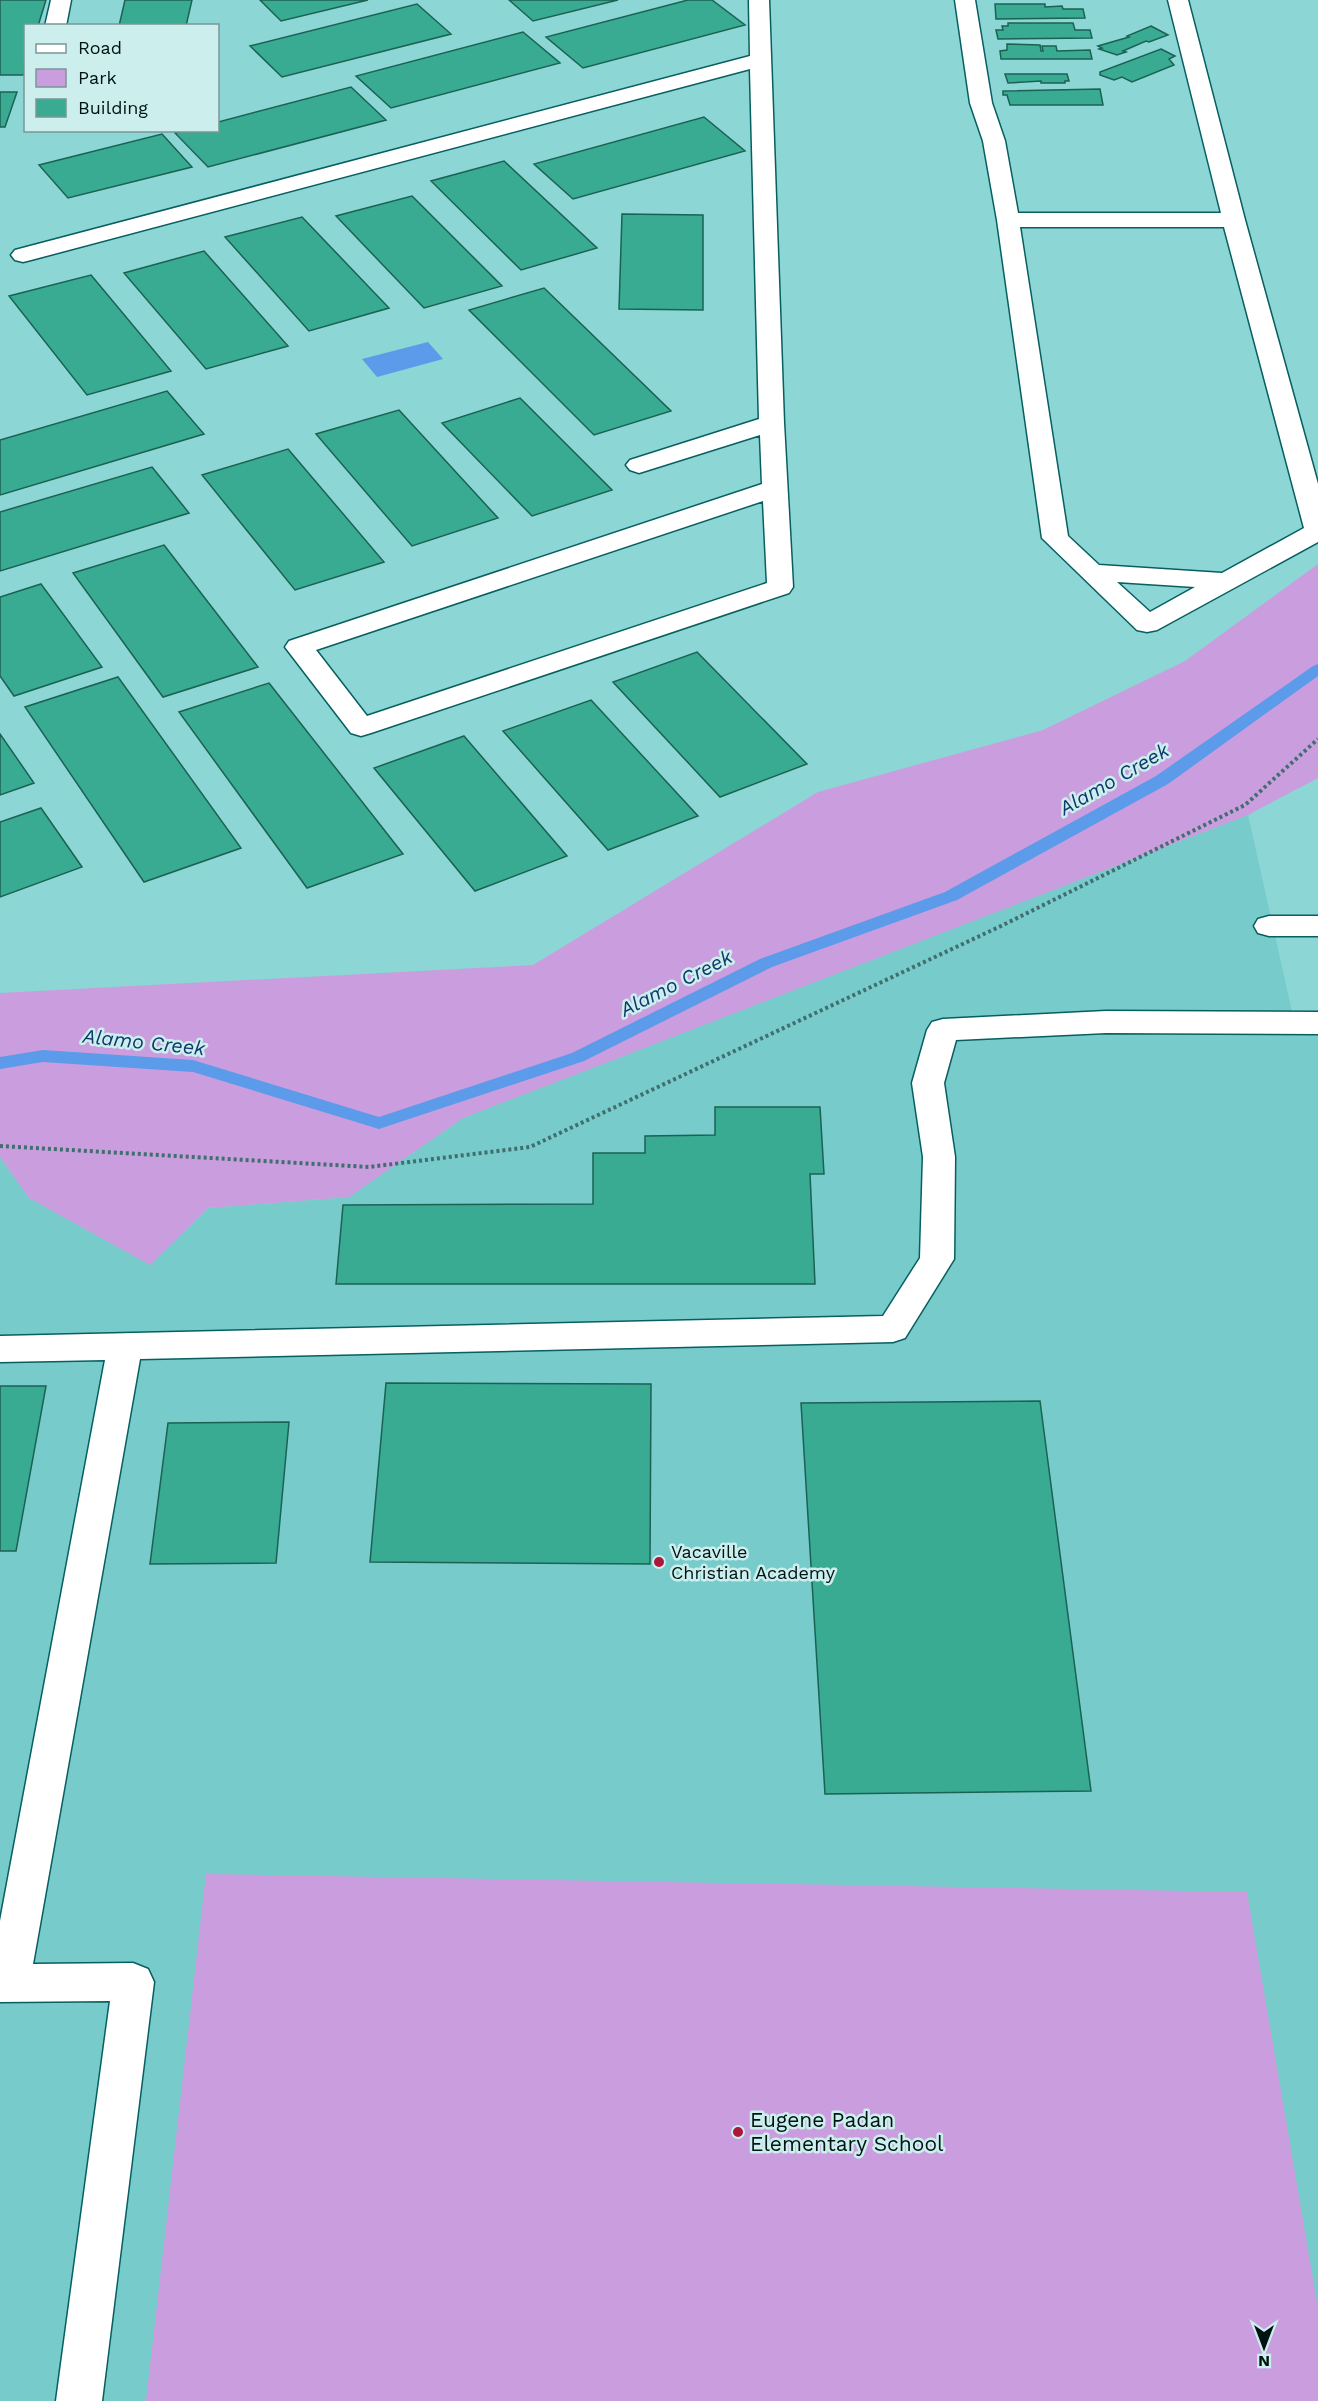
<svg xmlns="http://www.w3.org/2000/svg" width="1318" height="2401" font-family="'Work Sans',sans-serif">
	<style>
		.built { fill: #77cbcb }
		.green { fill: #ca9ede }
		.water { fill: #5c9aea }
		.lines { fill: none; stroke-linecap: round; stroke-linejoin: round }
		.stream { fill: #5c9aea; fill-rule: evenodd }
		.building { fill: #39ab92; stroke: #1b6253; stroke-width: 1.5 }
		.minor-casing { stroke: #075f60; stroke-width: 3 }
		.path { stroke: #416e6e; stroke-width: 4; stroke-dasharray: 3 3; stroke-linecap: butt }
		.minor { fill: #fff; fill-rule: evenodd }
		.poi-dot { fill: #ac173b; stroke: #ccefee; stroke-width: 2 }
		.labels { text-anchor: middle; stroke-width: 5; stroke-linejoin: round; paint-order: stroke }
		.poi-label { font-size: 18px; fill: #001313; stroke: #ccefee; text-anchor: start }
		.water-label { font-size: 20px; font-style: italic; fill: #0f396b; stroke: #ccefee }
		.near-poi-label { font-size: 21px; fill: #001313; stroke: #ccefee; text-anchor: start }
	</style>
	<rect width="100%" height="100%" fill="#8cd6d5"/>
	<path class="built" d="M1248 815 1293 1016 1318 1017V2401H0V1157L29 1198 150 1265 208 1208 349 1197 463 1118Z"/>
	<path class="green" d="M1318 564V778L1248 815 463 1118 349 1197 208 1208 150 1265 29 1198 0 1157V993L533 965 818 792 1043 730 1185 661Z
		M206 1874 1247 1892 1318 2308V2401H146Z"/>
	<path class="water" d="M428 342 443 359 377 377 362 359Z"/>
	<g class="lines">
		<path class="stream" d="M1318 664V676L1168 784 957 900 772 967 584 1061 385 1127 379 1129 193 1072 43 1062 0 1069V1057L43 1050 193 1060 379 1117 572 1053 760 959 945 892 1156 776 1313 666Z"/>
	</g>
	<path class="building" d="M0 0H46L38 26H26L24 75H0Z
		M125 0H192L186 26H119Z
		M260 0H368L281 21Z
		M509 0H618L533 21Z
		M688 0H712L745 25 583 68 546 37Z
		M417 4 451 34 282 77 250 46Z
		M995 4H1045V7L1062 6 1063 9H1083L1085 18 996 19Z
		M1008 23H1073L1075 30H1090L1092 38 998 39 996 30H1003L1002 26H1008Z
		M1151 26 1168 35 1149 42 1146 41 1123 51 1126 52 1117 55 1099 49 1102 48 1098 46 1129 37 1127 36Z
		M523 32 560 63 391 108 356 76Z
		M1007 44 1040 45 1041 51H1043L1042 46H1056L1057 51 1090 50 1092 59H1001L1000 51 1007 50Z
		M1161 49 1175 56 1169 59 1174 65 1132 82 1122 77 1114 80 1100 75V72Z
		M1005 74H1067L1069 81H1065V83H1041V81L1008 83Z
		M351 87 386 120 208 167 175 133 186 130H218V122Z
		M1100 89 1103 105H1010L1007 95H1003V91Z
		M0 92H17L5 127H0Z
		M704 117 745 151 573 199 534 164Z
		M162 134 192 167 68 198 39 165Z
		M504 161 597 248 521 270 431 181Z
		M412 196 502 286 424 308 336 216Z
		M622 214 703 215V310L619 309Z
		M302 217 389 308 309 331 225 237Z
		M204 251 288 346 206 369 124 273Z
		M91 275 171 371 87 395 9 296Z
		M544 288 671 411 594 435 469 310Z
		M167 391 204 434 0 495V440Z
		M520 398 612 490 532 516 442 423Z
		M399 410 498 518 412 546 316 434Z
		M288 449 384 562 295 590 202 475Z
		M152 467 189 513 0 571V512Z
		M164 545 258 667 163 697 73 573Z
		M41 584 102 667 14 696 0 676V597Z
		M697 652 807 764 720 797 613 682Z
		M118 677 241 848 144 882 25 707Z
		M269 683 403 854 307 888 179 712Z
		M591 700 698 816 608 850 503 731Z
		M0 734 34 783 0 795Z
		M464 736 567 856 475 891 374 768Z
		M41 808 82 867 0 897V822Z
		M715 1107H820L824 1174H810L815 1284H336L343 1205 593 1204V1153H645V1136L715 1135Z
		M386 1383 651 1384 650 1564 370 1562Z
		M0 1386H46L16 1551H0Z
		M1040 1401 1091 1791 825 1794 801 1403Z
		M289 1422 276 1563 150 1564 168 1423Z"/>
	<g class="lines">
		<defs>
			<path id="minor" d="M51 0H71L66 26H45Z
				M749 0H769L784 423 793 587 789 593 371 733 361 736 351 733 285 647 289 641 762 484 760 435 639 473 630 470 626 465 630 460 759 419 750 69 31 260 23 262 15 260 11 255 15 250 750 56ZM763 501 767 583 367 716 316 650Z
				M955 0H975L992 103 1005 141 1018 213H1221L1168 0H1188L1245 220 1318 484V542L1157 630 1147 632 1137 630 1042 538 997 220 983 141 970 103ZM1020 227H1224L1304 528 1222 573 1099 565 1068 536ZM1117 582 1195 587 1150 612Z
				M1269 916H1318V936H1269L1258 933 1254 926 1258 919Z
				M1106 1011 1318 1012V1034L1106 1033 956 1040 944 1083 955 1157 954 1259 905 1338 893 1342 140 1359 33 1964 133 1963 148 1969 154 1982 102 2401H56L110 2001 0 2002V1921L105 1360 0 1362V1336L883 1316 920 1258 923 1157 912 1083 927 1030 932 1022 943 1019Z"/>
		</defs>
		<use href="#minor" class="minor-casing"/>
		<path class="path" d="M0 1146 369 1167 530 1147 1001 926 1245 805 1318 739"/>
		<use href="#minor" class="minor"/>
	</g>
	<g class="poi-dot">
		<circle cx="659" cy="1562" r="6"/>
		<circle cx="738" cy="2132" r="6"/>
	</g>
	<g class="labels">
		<g class="poi-label">
			<text x="671" y="1558">Vacaville<tspan x="671" dy="21">Christian Academy</tspan></text>
		</g>
		<g class="water-label">
			<text transform="translate(1114 779) rotate(-30)" y="7">Alamo Creek</text>
			<text transform="translate(676 983) rotate(-27)" y="7">Alamo Creek</text>
			<text transform="translate(144 1042) rotate(6)" y="7">Alamo Creek</text>
		</g>
		<g class="near-poi-label">
			<text x="750" y="2127">Eugene Padan<tspan x="750" dy="24">Elementary School</tspan></text>
		</g>
	</g>
	<rect x="24" y="24" width="195" height="108" fill="#ccefee" stroke="#7a9796" stroke-width="1.5"/>
	<rect x="36" y="44" width="30" height="9" fill="#ffffff" stroke="#7a9796" stroke-width="1.5"/>
	<text x="78" y="54" font-size="18" fill="#001313">Road</text>
	<rect x="36" y="69" width="30" height="18" fill="#ca9ede" stroke="#7a9796" stroke-width="1.5"/>
	<text x="78" y="84" font-size="18" fill="#001313">Park</text>
	<rect x="36" y="99" width="30" height="18" fill="#39ab92" stroke="#7a9796" stroke-width="1.5"/>
	<text x="78" y="114" font-size="18" fill="#001313">Building</text>
	<g transform="translate(1264 2347) rotate(180)" stroke="#ccefee" stroke-width="4.5" paint-order="stroke">
	<path d="M0-4.5L10 22L0 15L-10 22Z" fill="#001313"/>
	<text y="-9" font-size="16" font-weight="bold" text-anchor="middle" fill="#001313">N</text>
	</g>
</svg>
